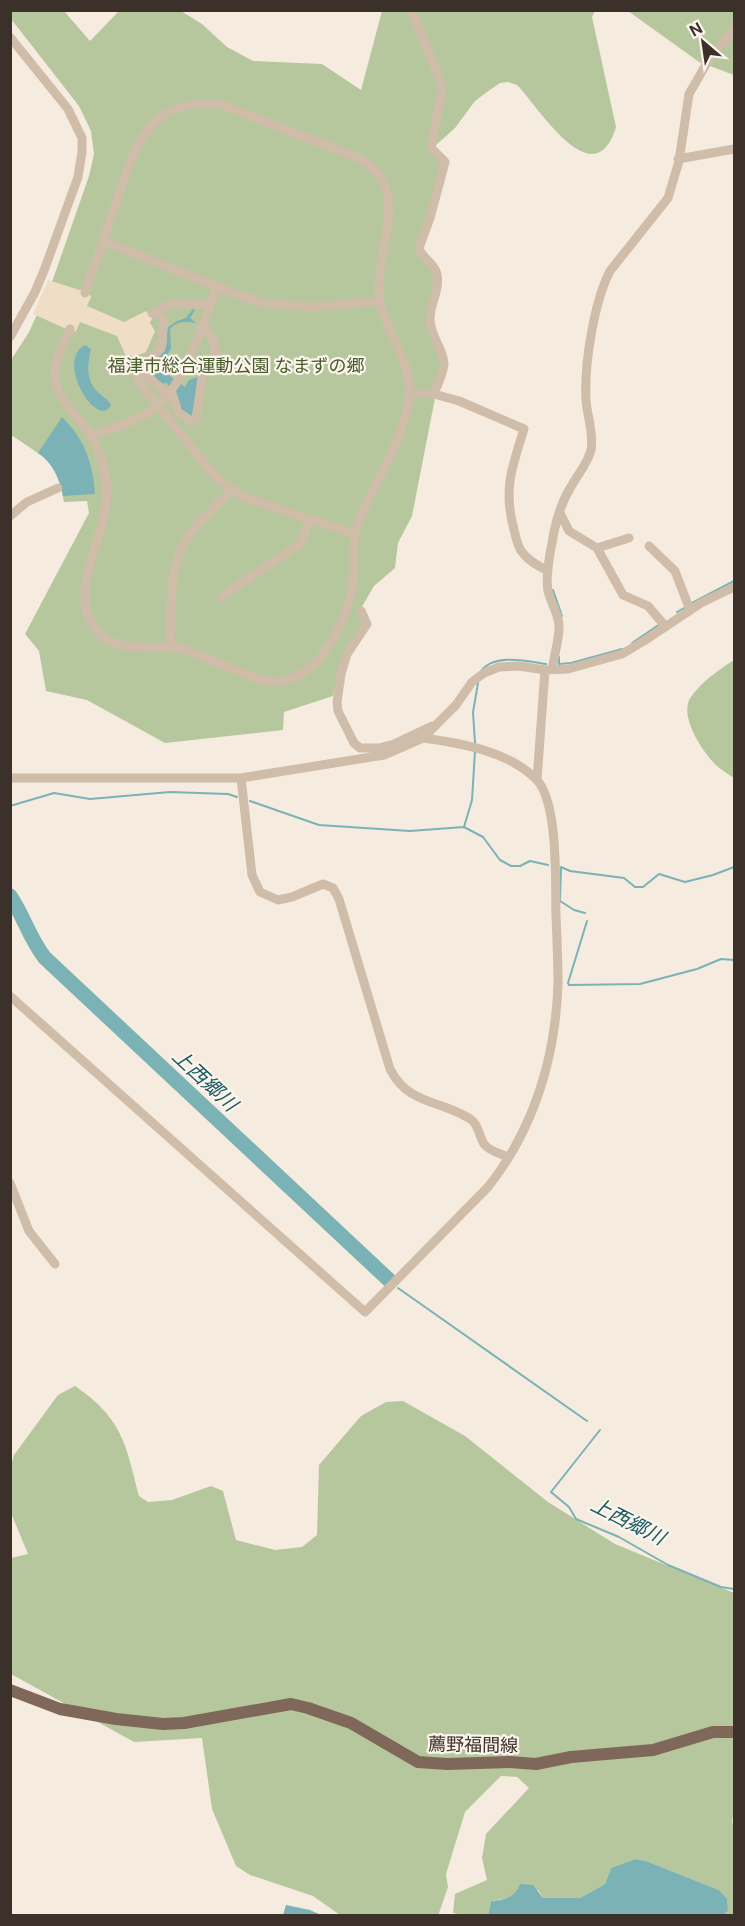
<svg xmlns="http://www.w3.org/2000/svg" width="745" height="1926" font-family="'DM Sans','Noto Sans JP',sans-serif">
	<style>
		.green { fill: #b7c79d }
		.plaza { fill: #efddc5 }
		.water { fill: #7bb2b6 }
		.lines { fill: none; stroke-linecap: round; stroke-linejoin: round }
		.stream { stroke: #7bb2b6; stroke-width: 2 }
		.river { stroke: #7bb2b6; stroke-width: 15 }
		.minor { stroke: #cfbca9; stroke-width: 9 }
		.major { stroke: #7f6759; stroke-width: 12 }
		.labels { text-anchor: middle; stroke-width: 4.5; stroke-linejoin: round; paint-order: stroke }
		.park-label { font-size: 18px; fill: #495d2a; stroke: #fcf5ed }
		.street-label { font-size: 18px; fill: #3c302a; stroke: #fcf5ed }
		.water-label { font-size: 20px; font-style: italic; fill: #1a5b62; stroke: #fcf5ed }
	</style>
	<rect width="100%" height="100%" fill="#f5ecdf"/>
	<path class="green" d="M11 11H64L90 41 119 11H181L202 24 227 47 253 61 322 64 361 90 382 11H595L592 17 594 26 616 127C594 199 538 106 517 85L508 82 500 83 487 92 475 101 455 128 435 146 448 159 421 248 435 262 432 323 444 352 412 516 398 543 395 568 374 586 359 612 363 622 339 669 333 696 284 712 283 730 165 743 87 700 46 691 39 651 25 634 89 513 87 501 64 502 59 478 47 459 11 435V360L29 332 52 282 89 176 94 154 91 131 79 106 11 19Z
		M628 11H734V75L699 62Z
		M734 660V778C728 774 721 770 715 764 702 751 678 715 691 697 701 682 720 669 734 660Z
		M75 1386C122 1418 126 1444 139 1496L148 1502 172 1500 211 1486 223 1491 236 1540 275 1550 302 1547 317 1535 319 1465 361 1416 386 1402 403 1401 465 1436 548 1502 615 1544 734 1593V1812L732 1821 734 1828V1915H722L728 1911 719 1890 646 1861 635 1859 611 1868 605 1884 580 1898H543L538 1890 518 1892 509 1898 491 1901 488 1915 458 1914 453 1913 455 1894 487 1880 482 1858 486 1834 529 1788 517 1777 501 1776 465 1812 446 1874 448 1887 438 1916 340 1915 313 1896 250 1875 236 1866 212 1809 202 1738 134 1742 11 1674V1558L28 1554 11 1513V1466L14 1455 58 1395Z"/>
	<path class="plaza" d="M48 280 89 293 91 297 87 306 124 322 146 311 152 318 150 323 155 331 146 352 138 355 136 358 127 359 117 336 80 322 76 331 73 332 33 314Z"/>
	<path class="water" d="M193 309 195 310 190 318 196 323C187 322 178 320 170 329L171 348 160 369 185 387 189 380 197 377 199 381C195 393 197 406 193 417L180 410 167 383 161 384 149 369 151 362 165 351 168 327 177 321 186 318Z
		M85 345 91 349C88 363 85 379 97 391 101 396 107 398 111 405 98 431 54 361 85 345Z
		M62 417C84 439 93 462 95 494L63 496C59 478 53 463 38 453Z
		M635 1859 646 1861 719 1890 727 1899 728 1911 722 1916 488 1915 491 1901C504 1900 516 1897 520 1884L533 1885 543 1898H580L605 1884 611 1868Z
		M286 1905 310 1910 321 1915H283Z"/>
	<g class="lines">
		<path class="stream" d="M553 590 562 616
			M692 603 734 581
			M677 612 684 608
			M632 643 660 624
			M559 657V664L571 663 622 649
			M481 671C494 653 527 661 546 664
			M475 743 473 712 478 683
			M250 801 319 825 410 831 464 827 483 837 500 860 511 866H520L530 861 548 865
			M10 806 54 793 90 799 170 792 228 794 237 797
			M464 827 472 800 475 751
			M585 913 574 910 560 901 561 867 570 871 624 878 635 887H643L659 874 685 882 713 875 734 867
			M587 921 568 983 569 985 640 984 697 969 721 959 734 960
			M398 1288 587 1421
			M600 1430 551 1492 569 1507 576 1519 619 1537 668 1565 721 1587 734 1589"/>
		<path class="river" d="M10 896C24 916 29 938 45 958L389 1280"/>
		<path class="minor" d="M411 10 438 75 442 88 431 148 445 162 430 218 419 248C422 259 434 262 437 274 440 291 430 303 430 319 430 336 443 348 444 363 444 373 437 385 434 394
			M10 37 68 109 82 138V152L78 177 45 268 35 292 10 337
			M678 159 734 149
			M103 241 233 293 263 303 313 307 380 301
			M154 312 163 318 164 321C160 329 165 338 161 347 159 353 150 357 145 361L143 371 147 377 169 394
			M152 313 171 304H210
			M70 329C64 343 56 357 55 372 54 399 77 413 90 434 100 451 106 471 107 490 108 535 67 587 94 627 115 657 153 643 183 649 201 656 219 663 238 671 246 674 255 679 263 680 273 683 285 681 295 677 326 665 350 612 353 580 354 560 351 540 359 521 374 481 406 439 409 395 412 360 386 334 380 301 374 266 395 223 387 192 383 177 372 166 359 158L220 104C147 99 137 142 117 200 106 231 96 262 85 293
			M131 360 140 384 206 465 219 480 246 498 355 534
			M171 390 178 412 191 421 196 419 203 372 215 359C215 345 214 333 201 327
			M410 393 434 394 459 401 524 429C512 467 503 489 514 530 516 537 517 546 522 552 528 561 539 566 548 571
			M91 436C114 428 138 421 158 405 187 380 203 323 217 287
			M560 513 569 531 597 548 623 595 648 606 665 626
			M10 516 27 502 58 488
			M649 546 675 571 690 610
			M597 548 629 538
			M221 597 302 542 309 519
			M361 611 367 624 347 654 341 674 337 702 338 711 354 743 360 748H379L394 744 432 726
			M170 647C172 612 167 568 187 538 199 520 216 506 232 490
			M552 670C554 657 558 643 559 630 560 615 551 604 548 591 545 573 551 550 554 532 557 517 563 499 572 485 578 474 588 463 591 450 594 433 587 416 586 400 584 365 594 302 610 271L668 198 679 161 689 94 708 61 734 29
			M10 778H241L384 755 423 738 456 705 472 682 484 673 499 667 519 666 545 670 568 669 622 654 644 641 701 603 734 587
			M241 778 252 875 260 892 278 900 292 897 323 884 333 888 339 899 390 1069C407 1103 437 1100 467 1117 479 1123 478 1134 484 1144 489 1151 501 1154 508 1157
			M537 780 545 670
			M10 996 365 1312 488 1187C515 1153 535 1111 546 1069 553 1042 557 1012 558 984 558 961 557 939 556 916 555 884 559 802 536 779 508 751 460 743 423 738
			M10 1183 29 1231 55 1264"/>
		<path class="major" d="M10 1690 60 1709 116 1719 163 1724 184 1723 291 1704 308 1708 351 1723 418 1762 447 1764 510 1762 536 1764 571 1757 653 1750 713 1732H734"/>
	</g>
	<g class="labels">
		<g class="park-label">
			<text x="236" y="372">福津市総合運動公園 なまずの郷</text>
		</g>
		<g class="street-label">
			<text transform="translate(473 1745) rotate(1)" y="6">薦野福間線</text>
		</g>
		<g class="water-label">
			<text transform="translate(205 1080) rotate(43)" y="7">上西郷川</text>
			<text transform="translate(628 1521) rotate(27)" y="7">上西郷川</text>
		</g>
	</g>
	<rect width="745" height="1926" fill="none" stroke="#3c302a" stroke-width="24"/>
	<g transform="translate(703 42) rotate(331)" stroke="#fcf5ed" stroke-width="4.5" paint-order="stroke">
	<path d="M0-4.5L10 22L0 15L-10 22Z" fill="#3c302a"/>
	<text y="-9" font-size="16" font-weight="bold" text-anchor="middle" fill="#3c302a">N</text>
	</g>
</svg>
